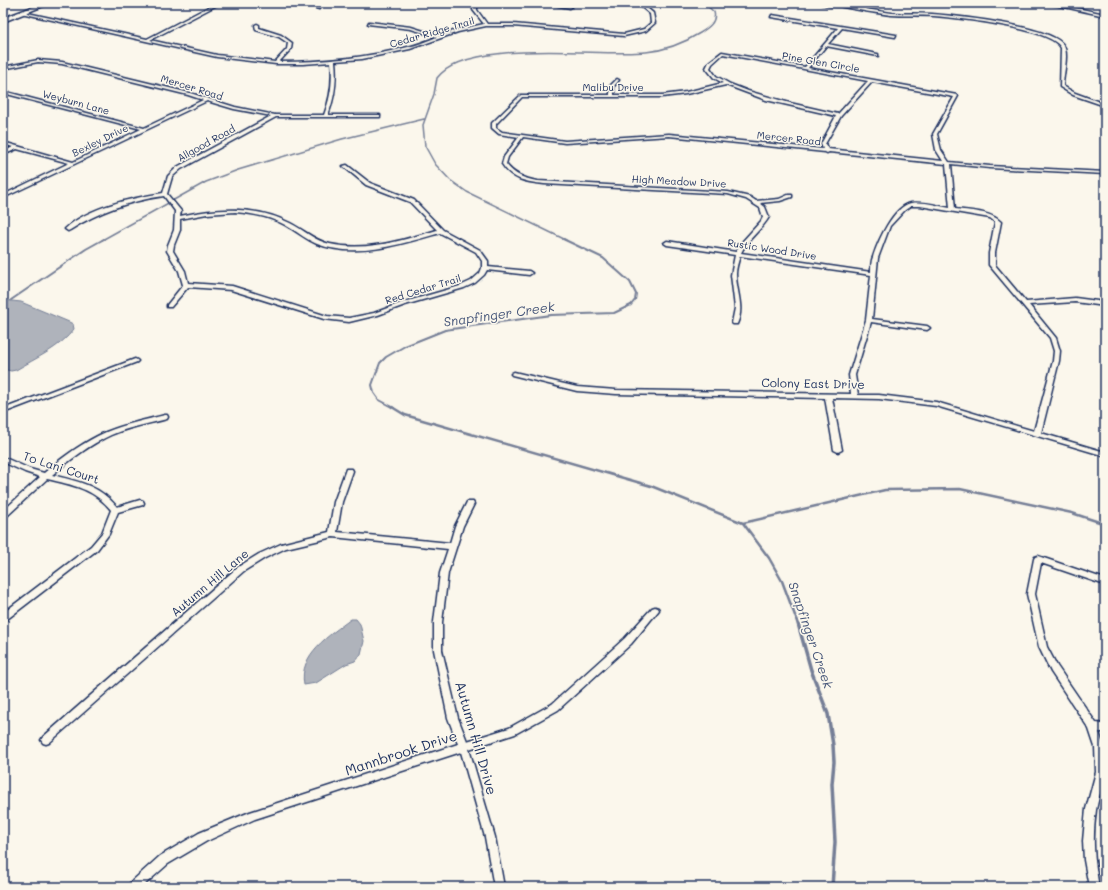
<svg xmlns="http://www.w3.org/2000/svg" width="1108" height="890" font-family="Mali,sans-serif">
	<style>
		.water { fill: #afb3bb; stroke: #747e96 }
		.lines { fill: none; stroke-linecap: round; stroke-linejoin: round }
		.stream-far3 { stroke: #747e96; stroke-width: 1.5 }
		.stream-far2 { stroke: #747e96; stroke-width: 2 }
		.stream-far1 { stroke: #747e96; stroke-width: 2.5 }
		.stream { stroke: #747e96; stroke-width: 3.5 }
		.minor-casing { stroke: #1b2f5e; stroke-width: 3 }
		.primary-casing { stroke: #1b2f5e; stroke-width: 3 }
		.minor { fill: #fbf7ec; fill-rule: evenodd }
		.primary { fill: #fbf7ec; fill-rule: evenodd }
		.labels { text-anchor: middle; stroke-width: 3; stroke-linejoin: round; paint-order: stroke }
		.far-street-label { font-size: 10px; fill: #1b2f5e; stroke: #fbf7ec }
		.street-label { font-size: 12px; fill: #1b2f5e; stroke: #fbf7ec }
		.water-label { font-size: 13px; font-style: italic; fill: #47577a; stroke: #fbf7ec }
		.near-street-label { font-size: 14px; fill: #1b2f5e; stroke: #fbf7ec }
	</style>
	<rect width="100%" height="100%" fill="#fbf7ec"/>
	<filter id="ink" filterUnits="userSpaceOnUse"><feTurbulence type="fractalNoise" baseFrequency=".025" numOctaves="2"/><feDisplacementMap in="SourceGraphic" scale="8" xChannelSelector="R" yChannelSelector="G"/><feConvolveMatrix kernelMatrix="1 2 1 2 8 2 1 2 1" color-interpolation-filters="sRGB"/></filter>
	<g filter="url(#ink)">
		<path class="water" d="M3 300 21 302 69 322 73 324 74 329C60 348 36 358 16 370L11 371 3 369Z
			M351 619H356L360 624 364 641 361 654 355 661 346 664 316 683 304 685C298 654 330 635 351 619Z"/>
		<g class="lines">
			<path class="stream-far3" d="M102 240 206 182 238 170 342 139 424 119
				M566 240 467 192 450 180 435 164 425 146 423 125 434 94 437 78C468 37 597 57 646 52 666 50 684 43 700 33 708 28 717 22 714 12L704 3"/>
			<path class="stream-far2" d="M11 300 86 249 104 239
				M394 408 379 400 374 393 372 385 380 363 386 357 405 346 445 330 551 315 614 313 631 305 635 300 636 294 630 282 603 258 563 239"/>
			<path class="stream-far1" d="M392 407 405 415 651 486 743 523 769 558 782 581 797 621
				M743 523 885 490 960 489 1072 513 1105 524"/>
			<path class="stream" d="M797 620 811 670 828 714 833 745 834 762 832 784 835 842 832 887"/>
			<defs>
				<path id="minor" d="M216 3H221L150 40 217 55 275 62 287 49 288 43 279 37 256 30 255 25 257 24 259 25V28L281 35 292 43 291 49 279 62C322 62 366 58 408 47 417 45 427 41 437 37L411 29 368 24 369 22 411 27 440 36 456 30 484 24 473 10V6L477 3H481L477 6V10L487 24H513L624 34 644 29 651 23 650 14 637 3H641L653 13 655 23 646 31 624 36 513 26H486L458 32 410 49 362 59 335 61C337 80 335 97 328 115H380V117H276L181 169 172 177 167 194 181 211 180 216C217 208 255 205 290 223 304 230 315 241 330 244 367 252 403 240 437 230L410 202 366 185 343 166 347 165 370 183 414 200 443 230 480 250 488 261V267L529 271 532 273 529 275 487 270 484 275 475 283 464 288 405 305 378 315 349 322 324 319 231 290 188 287 171 307H167V305L183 285 179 271 167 251 168 245 174 230 175 211 164 196C130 201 99 211 70 230L68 231 65 229C88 207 132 198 163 193L168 176 177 167 271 116 234 109 207 101 3 198V195L69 163 17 149 3 155V152L13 147 3 144V142L73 162 141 129 3 93V91L144 128 203 100 188 95 62 64 38 62 3 69V67L38 60 62 62 190 93 235 107 275 115H324C331 97 333 81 331 62L303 64H276L217 57 21 13 23 12 147 39ZM235 212C255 214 273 217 290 228 299 233 307 240 317 244 357 259 402 244 440 233L476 252 482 261V268L480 273 471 281 460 286 401 303 374 313 349 318 327 316 232 286 188 283 185 271 173 251 174 245 180 230V219L207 214Z
					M316 3H320L319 9 316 8Z
					M543 3H551L572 7 570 8Z
					M819 3H828L862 8 866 3H870L865 9C874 10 883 12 892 13 906 14 919 13 932 14 956 16 1054 26 1064 46 1069 55 1063 75 1063 86L1075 93 1105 104V106L1073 95 1060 87 1061 48C1053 28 956 18 934 16 920 15 906 16 891 15 875 13 859 10 843 7 835 6 826 6 819 3Z
					M1046 3H1053L1105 14V16Z
					M772 15 896 35 895 37 842 28 828 44 877 54H878V56L826 46 808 68 957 95 958 96 937 134 941 150 949 162 990 166 1105 172V174L990 168 951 164 955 209C970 211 990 211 1001 222L995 253V265L1026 302 1075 298 1105 302V306L1075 302 1029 305 1056 338 1060 351 1059 361 1041 433 1105 452V456L936 406 879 399 832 398 842 450 838 452 834 450 825 398 616 394 577 391 512 375 511 374 512 373 514 372 577 387 616 390 851 394 849 375 866 320 871 275 740 256C738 262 736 268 736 274 736 291 745 307 737 324H733L732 323 735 308 731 275 735 255 667 245 664 243 667 241 736 252 742 242 761 221 763 217 760 208 746 199 728 194 544 184C526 182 512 180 502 164L504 157 519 137 499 134 492 128V123L521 95H610V86L617 79 619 80 614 86V95H662L686 92 723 83 714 78 706 68 709 62 722 52 805 67 838 28 771 17ZM723 54 868 81 838 114 790 103 748 91 730 84 716 76 710 68 712 64ZM872 82 954 97 933 134 936 150 943 161 828 149 825 144 841 116ZM726 85 766 100 836 116 821 144 823 149 669 134 565 141 502 132 496 128V124L522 97H662L686 94ZM669 136 825 152 827 153 829 152 946 164 950 208C938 206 924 201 911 203 893 207 878 241 873 257 871 261 871 267 871 272L741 253C747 239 761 231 769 217L765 207 760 203 780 201 792 197V195H788L779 199 756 201 750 197 728 192 538 181C525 179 514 175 506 164L508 157 523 137 565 143ZM911 206H920L990 218 995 222 989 253V265L1050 338 1054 351 1053 361 1034 431 936 402 879 395H858L855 375 871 322 927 330 930 328 927 326 872 319 878 258 890 226 905 210Z
					M135 359 137 360 138 361 137 362 3 413V409Z
					M165 415H167L168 417 167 419C148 424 129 427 111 435 89 445 70 460 52 475 77 481 99 485 117 507L140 500 143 501 144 503 143 505 118 512 109 534 97 550 6 620 3 621V613L91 546 102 533 111 510C94 489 73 485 47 479L6 517 3 518V511L40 477 25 472 3 462V457L30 469 44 473C63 457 83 442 106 432 125 424 145 420 165 415Z
					M346 469H352L353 471 342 502 337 532 450 543 455 526 467 502H473L474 504 463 526 448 573 442 622V650L458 718 467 741 509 728 552 704 625 638 652 608 655 607 658 608 659 610 631 644 558 710 515 734 469 749 495 837 504 887H494L485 837 461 752 255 819 207 841 168 864 142 887H129L130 883 160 856 199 833 250 812 458 744 448 718 434 650V622L440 573 448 549 333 537 286 548 265 558 244 571 49 743 46 744 43 743 41 740 43 737 238 567 259 554 281 544 329 532 334 502Z
					M1038 556 1105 579V585L1041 563 1035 594 1047 647 1057 666 1096 723 1105 724V732H1099C1104 746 1108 762 1104 777 1102 788 1098 799 1096 810 1092 839 1094 859 1099 887H1089L1084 860 1083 841 1086 809 1096 772 1095 747 1089 729 1051 672 1039 647 1027 594 1034 559 1035 557Z"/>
				<path id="primary" d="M43 3H51L3 22V18Z"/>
			</defs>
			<use href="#minor" class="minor-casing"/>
			<use href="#primary" class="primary-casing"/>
			<use href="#minor" class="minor"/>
			<use href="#primary" class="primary"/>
		</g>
	</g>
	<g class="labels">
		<g class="far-street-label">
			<text transform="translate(432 32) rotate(-16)" y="4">Cedar Ridge Trail</text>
			<text transform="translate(821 62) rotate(10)" y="4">Pine Glen Circle</text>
			<text transform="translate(192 87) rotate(17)" y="4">Mercer Road</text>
			<text x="613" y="91">Malibu Drive</text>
			<text transform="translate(76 102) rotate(15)" y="4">Weyburn Lane</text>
			<text transform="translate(789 138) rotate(6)" y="4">Mercer Road</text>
			<text transform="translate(100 140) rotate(-26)" y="4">Bexley Drive</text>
			<text transform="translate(206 143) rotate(-29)" y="4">Allgood Road</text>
			<text transform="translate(679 181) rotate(3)" y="4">High Meadow Drive</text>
			<text transform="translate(772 249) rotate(9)" y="4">Rustic Wood Drive</text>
			<text transform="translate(423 289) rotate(-17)" y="4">Red Cedar Trail</text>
		</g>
		<g class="street-label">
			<text transform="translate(813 384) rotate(1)" y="4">Colony East Drive</text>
			<text transform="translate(61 468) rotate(18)" y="4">To Lani Court</text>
			<text transform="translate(210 583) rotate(-40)" y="4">Autumn Hill Lane</text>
		</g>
		<g class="water-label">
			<text transform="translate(499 314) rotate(-8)" y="5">Snapfinger Creek</text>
			<text transform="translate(811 635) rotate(71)" y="5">Snapfinger Creek</text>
		</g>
		<g class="near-street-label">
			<text transform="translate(476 738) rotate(74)" y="5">Autumn Hill Drive</text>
			<text transform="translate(401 753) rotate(-18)" y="5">Mannbrook Drive</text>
		</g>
	</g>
	<rect width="1108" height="890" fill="none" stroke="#fbf7ec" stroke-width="16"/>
	<rect x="8" y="8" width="1092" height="874" fill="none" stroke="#1b2f5e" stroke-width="1.5" filter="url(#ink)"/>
</svg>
